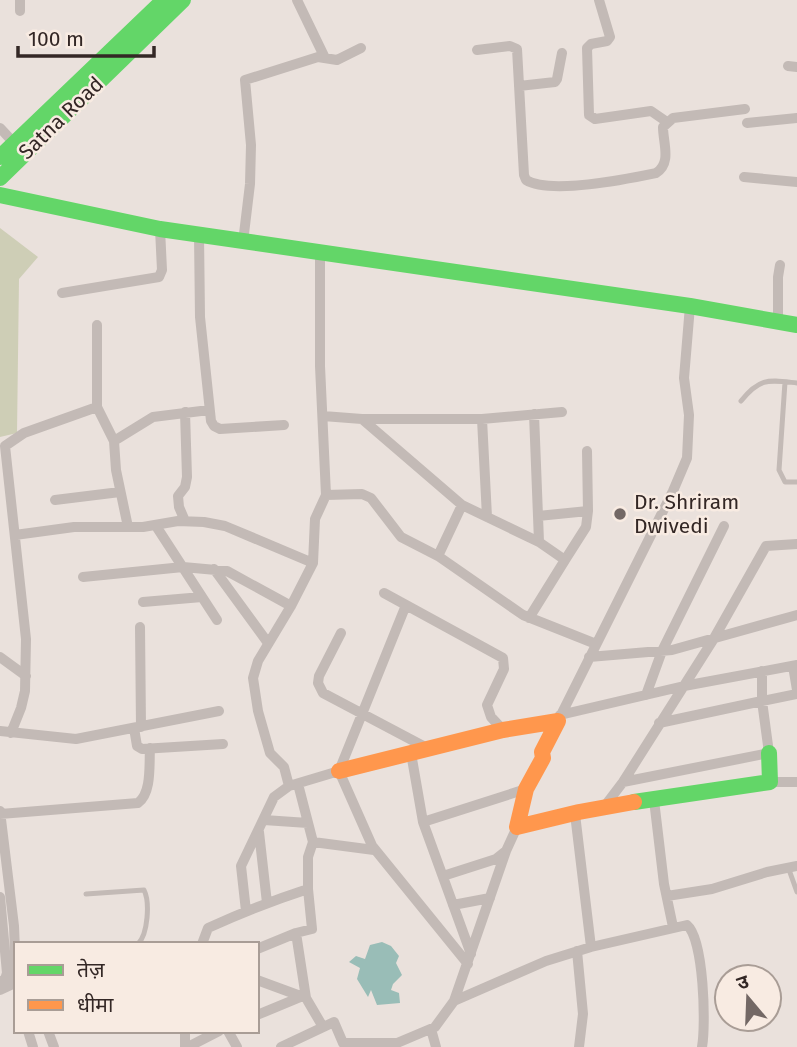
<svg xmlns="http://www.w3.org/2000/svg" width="797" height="1047" font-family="'Fira Sans','Noto Sans Devanagari',sans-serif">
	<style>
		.green { fill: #ceceb6 }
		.water { fill: #99bdb7 }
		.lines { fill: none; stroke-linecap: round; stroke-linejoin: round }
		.lane { stroke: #c3bab6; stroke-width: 5 }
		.street { stroke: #c3bab6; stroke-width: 10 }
		.fast { stroke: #63d668; stroke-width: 16 }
		.slow { stroke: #ff974d; stroke-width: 16 }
		.poi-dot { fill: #736865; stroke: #f8ebe2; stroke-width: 2.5 }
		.labels { text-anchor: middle; stroke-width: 5; stroke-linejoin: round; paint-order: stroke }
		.street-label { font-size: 21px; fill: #332725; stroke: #f8ebe2 }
		.poi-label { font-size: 21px; fill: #332725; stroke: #f8ebe2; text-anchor: start }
	</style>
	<rect width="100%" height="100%" fill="#eae1dc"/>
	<path class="green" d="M0 228 38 257 19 279 17 433 0 437Z"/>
	<path class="water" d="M382 942 391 946 399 956 396 963 402 975 393 984 391 990 399 993 400 1003 377 1005 371 990 368 997 357 979 360 968 349 962 356 956 365 959 370 945Z"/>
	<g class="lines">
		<path class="lane" d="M785 382 779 470 785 482H797
			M741 401C760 377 769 380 797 383
			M788 867 797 892
			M86 894 144 890C150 902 148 934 138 944"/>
		<path class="street" d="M20 0V11
			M297 0 325 58
			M599 0 610 37 607 41 591 44 587 48 589 115 595 119 651 111 667 122
			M477 50 510 46 517 49 524 175 526 180C550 195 627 179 656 173 672 163 663 143 663 127L673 118 745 109
			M788 66 797 67
			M519 86 555 82 557 79 562 53
			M747 123 797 118
			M0 128 14 143
			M744 177 797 182
			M199 235 200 317 211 421 214 426 220 429 284 425
			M243 242 250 184 251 145 245 80 318 57 337 60 361 48
			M320 253V366L326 495 362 494 371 498 401 537 438 556 462 505
			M62 293 159 277 162 270 160 229
			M778 321V277L780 265
			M97 325V407L114 441 116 470 128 527
			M185 412 187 477 185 487 178 496 179 507 185 521
			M534 414 538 516
			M323 416 362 419H482L562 412
			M362 419 462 505 539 542 538 516 588 511 587 451
			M482 419 487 517
			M114 441 153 417 209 410
			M55 500 120 492
			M156 526 217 620
			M15 535 74 527H143L178 521 204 522 225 526 313 563
			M438 556 523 615 596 644
			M565 560 586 527 588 511
			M214 569 268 643
			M83 577 183 567 227 571 291 606
			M384 593 503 658 504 669 487 705 491 717 503 730
			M143 602 202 597
			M529 618 565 560 539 542
			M140 627 141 727
			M341 633 319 676 318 683 323 693 427 748
			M0 657 26 676
			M589 657 672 650 797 615
			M793 666 797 690
			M762 671V701L797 694
			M646 695 662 651 724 526
			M560 715 684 686 797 665
			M558 721 673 491 687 458 689 415 684 378 690 306
			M134 728 137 746 142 749 223 744
			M0 731 76 739 219 711
			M11 733 21 708 25 691 26 639 5 446 24 433 97 407
			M411 753 423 822 526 789
			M339 771 406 605
			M623 782 769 753 762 701 659 723
			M770 782H797
			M298 784 313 842
			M289 786 284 767 270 753 258 711 253 678 258 661 291 606 313 563 315 519 326 495
			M654 800 664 884 673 927
			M604 807 623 782 713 640 766 546 797 544
			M0 811 14 926 16 976 13 984 0 990
			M0 814 138 803C152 793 149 764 150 748
			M575 814 591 947
			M264 820 308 823
			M423 822 471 954
			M259 832 267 903
			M373 847 468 964
			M443 876 496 859 506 851
			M667 896 712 889 767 872 797 866
			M0 897 7 973 5 979 0 982
			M453 905 490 898
			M296 933 312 929 308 889
			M202 944 208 928C241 913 274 900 308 889V857L313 842 374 850 339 771 289 786 274 797 241 866 246 911
			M257 949 296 933 306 998 323 1027
			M577 951 583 1014 579 1047
			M257 980 306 998
			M454 1001 546 961 591 947 687 925C704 939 706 1025 702 1047
			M257 1015 303 996
			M431 1029 436 1047
			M28 1031 33 1047
			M48 1031 54 1047
			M185 1031V1047
			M228 1031 237 1047
			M188 1047 219 1031
			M281 1047 334 1022 343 1043H397L435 1027 454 1001 506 851 517 827"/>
		<path class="fast" d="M0 157 164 0
			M0 178 183 0
			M0 195 160 229 690 306 797 325
			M634 802 770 782 769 753"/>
		<path class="slow" d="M339 771 503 730 558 721 542 752 543 758 526 789 517 827 579 812 634 802"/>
	</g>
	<circle class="poi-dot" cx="620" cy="514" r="7"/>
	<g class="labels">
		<g class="street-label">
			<text transform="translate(61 118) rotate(-44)" y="7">Satna Road</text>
		</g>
		<g class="poi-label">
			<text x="634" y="509">Dr. Shriram<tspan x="634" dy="24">Dwivedi</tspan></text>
		</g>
	</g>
	<rect x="14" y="942" width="245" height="91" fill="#f8ebe2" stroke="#a99d96" stroke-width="2"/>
	<rect x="28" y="965" width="35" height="10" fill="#63d668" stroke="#a99d96" stroke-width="2"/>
	<text x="77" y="977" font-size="21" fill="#332725">तेज़</text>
	<rect x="28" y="1000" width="35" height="10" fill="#ff974d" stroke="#a99d96" stroke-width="2"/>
	<text x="77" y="1012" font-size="21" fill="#332725">धीमा</text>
	<g transform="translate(748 998) rotate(341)"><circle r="33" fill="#f8ebe2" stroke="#a99d96" stroke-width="2"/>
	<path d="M0-5L12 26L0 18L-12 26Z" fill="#736865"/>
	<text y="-10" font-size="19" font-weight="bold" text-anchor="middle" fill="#332725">उ</text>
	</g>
	<path d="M18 46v10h136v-10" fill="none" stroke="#332725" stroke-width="3.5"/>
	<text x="28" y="46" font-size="21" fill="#332725" stroke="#f8ebe2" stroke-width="5" paint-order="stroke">100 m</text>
</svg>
